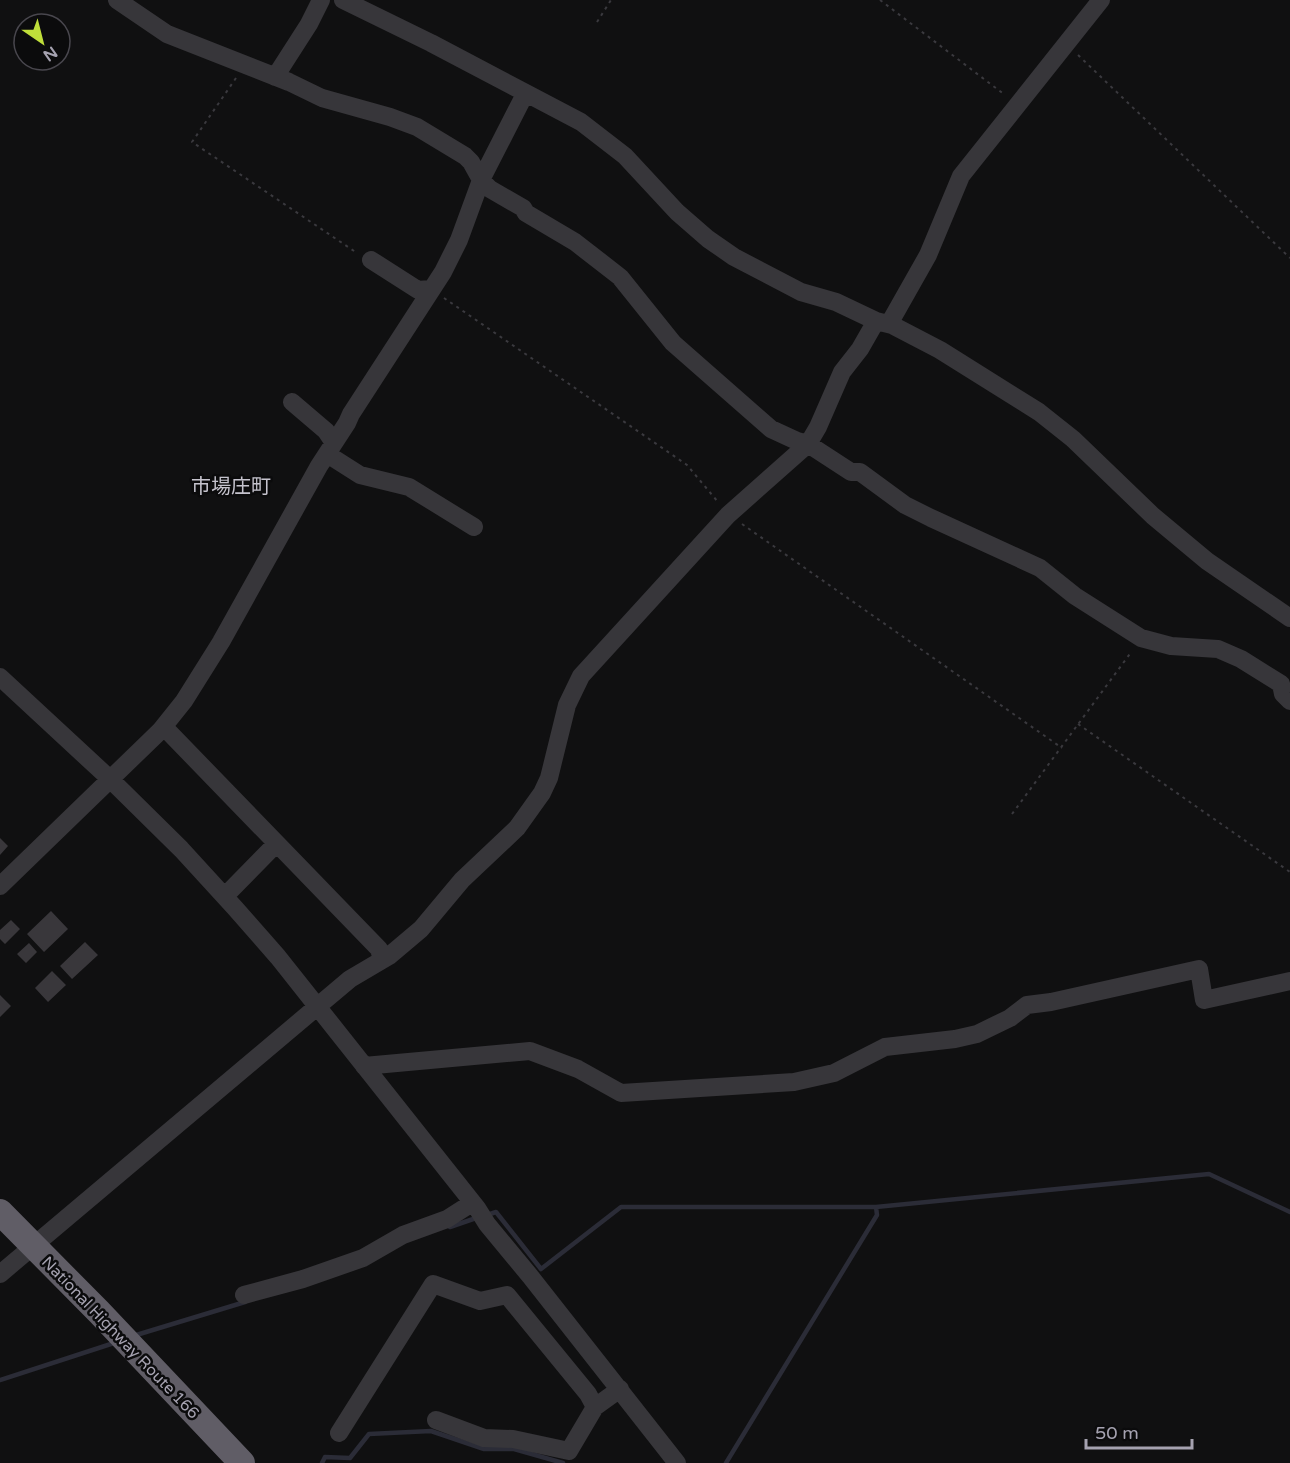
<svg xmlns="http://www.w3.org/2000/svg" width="1290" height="1463" font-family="'Varela Round','Noto Sans JP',sans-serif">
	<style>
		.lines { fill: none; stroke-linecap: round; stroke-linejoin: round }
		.stream { stroke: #2b2c37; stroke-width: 4.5 }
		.building { fill: #39373b }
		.path { stroke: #3a393e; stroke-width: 2; stroke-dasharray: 3 4.5; stroke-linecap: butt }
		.minor { stroke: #37363a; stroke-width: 18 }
		.highway { stroke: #605d66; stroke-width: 26 }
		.labels { text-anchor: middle; stroke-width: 5; stroke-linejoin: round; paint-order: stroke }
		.street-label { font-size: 16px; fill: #a5a2b0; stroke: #0b0b0c }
		.quarter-label { font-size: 20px; fill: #c5c3cd; stroke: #0b0b0c }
	</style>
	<rect width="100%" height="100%" fill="#101011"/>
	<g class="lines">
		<path class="stream" d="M487 1215 496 1212 541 1269 621 1207H876L1209 1174 1290 1212
			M450 1227 479 1217
			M133 1336 245 1302
			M0 1380 117 1342
			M322 1463 325 1457 350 1458 369 1434 431 1431 484 1449H514L563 1463
			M726 1463 877 1215 876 1207"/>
	</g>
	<path class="building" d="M0 838 8 846 0 855Z
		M51 911 68 929 44 952 27 934Z
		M11 920 20 929 5 944 0 939V930Z
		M85 942 98 955 72 979 60 966Z
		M29 943 37 952 26 963 17 954Z
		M52 971 66 985 48 1002 35 988Z
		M0 995 11 1006 0 1017Z"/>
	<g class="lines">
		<path class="path" d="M880 0 1005 95
			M597 22 611 0
			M1078 55 1290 258
			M236 78 192 142 357 253
			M444 298 687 465 718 502
			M742 524 1062 748
			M1078 724 1290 872
			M1012 814 1132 651"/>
		<path class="minor" d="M117 0 167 34 289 82 322 98 390 117 417 127 465 156 471 162 481 180 490 189 523 208 526 213 575 242 620 277 673 343 771 429 797 441 808 444 851 472H860L905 505 931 518 1040 568 1075 596 1141 638 1171 646 1218 649 1241 659 1281 684 1283 694 1290 701
			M343 0 431 43 581 122 625 156 677 212 708 239 734 257 801 292 836 302 876 321 892 325 940 350 1039 412 1073 439 1153 516 1207 561 1290 618
			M275 77 309 24 321 0
			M371 260 418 290 431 289
			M889 324 928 255 961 176 1101 0
			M292 402 326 431 334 443
			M327 454 360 475 409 487 474 527
			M0 677 110 779 181 849 235 908 278 957 477 1208 487 1224 530 1276 677 1463
			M164 727 379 949 382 960
			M0 886 160 731 184 701 221 642 319 466 347 423 351 414 443 272 459 240 481 180 525 94
			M225 896 276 844
			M364 1066 530 1051 578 1069 621 1093 794 1082 834 1073 885 1047 955 1039 977 1034 1010 1018 1027 1005 1051 1002 1199 969 1204 1000 1290 981
			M0 1274 350 979 389 956 421 929 462 880 517 828 542 793 549 778 567 705 581 676 728 515 808 444 818 427 842 372 860 349 876 321
			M244 1295 303 1279 363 1258 403 1235 447 1219 472 1203
			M436 1420 484 1438 513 1439 569 1451 595 1407 620 1389
			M339 1433 433 1284 480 1301 507 1295 588 1394 595 1407"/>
		<path class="highway" d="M0 1212 99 1312 242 1463"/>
	</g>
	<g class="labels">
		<g class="street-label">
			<text transform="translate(121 1337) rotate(46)" y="6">National Highway Route 166</text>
		</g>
		<g class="quarter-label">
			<text x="231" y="493">市場庄町</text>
		</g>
	</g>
	<g transform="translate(42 42) rotate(145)"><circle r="28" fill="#0b0b0c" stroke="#49474e" stroke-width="1.5"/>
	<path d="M0-4.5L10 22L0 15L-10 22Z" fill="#bfde3a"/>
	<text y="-9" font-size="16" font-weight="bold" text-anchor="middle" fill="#a5a2b0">N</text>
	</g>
	<path d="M1086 1439v9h106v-9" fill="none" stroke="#a5a2b0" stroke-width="3"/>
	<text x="1095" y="1439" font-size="18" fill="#a5a2b0" stroke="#0b0b0c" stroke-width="4.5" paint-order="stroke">50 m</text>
</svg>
